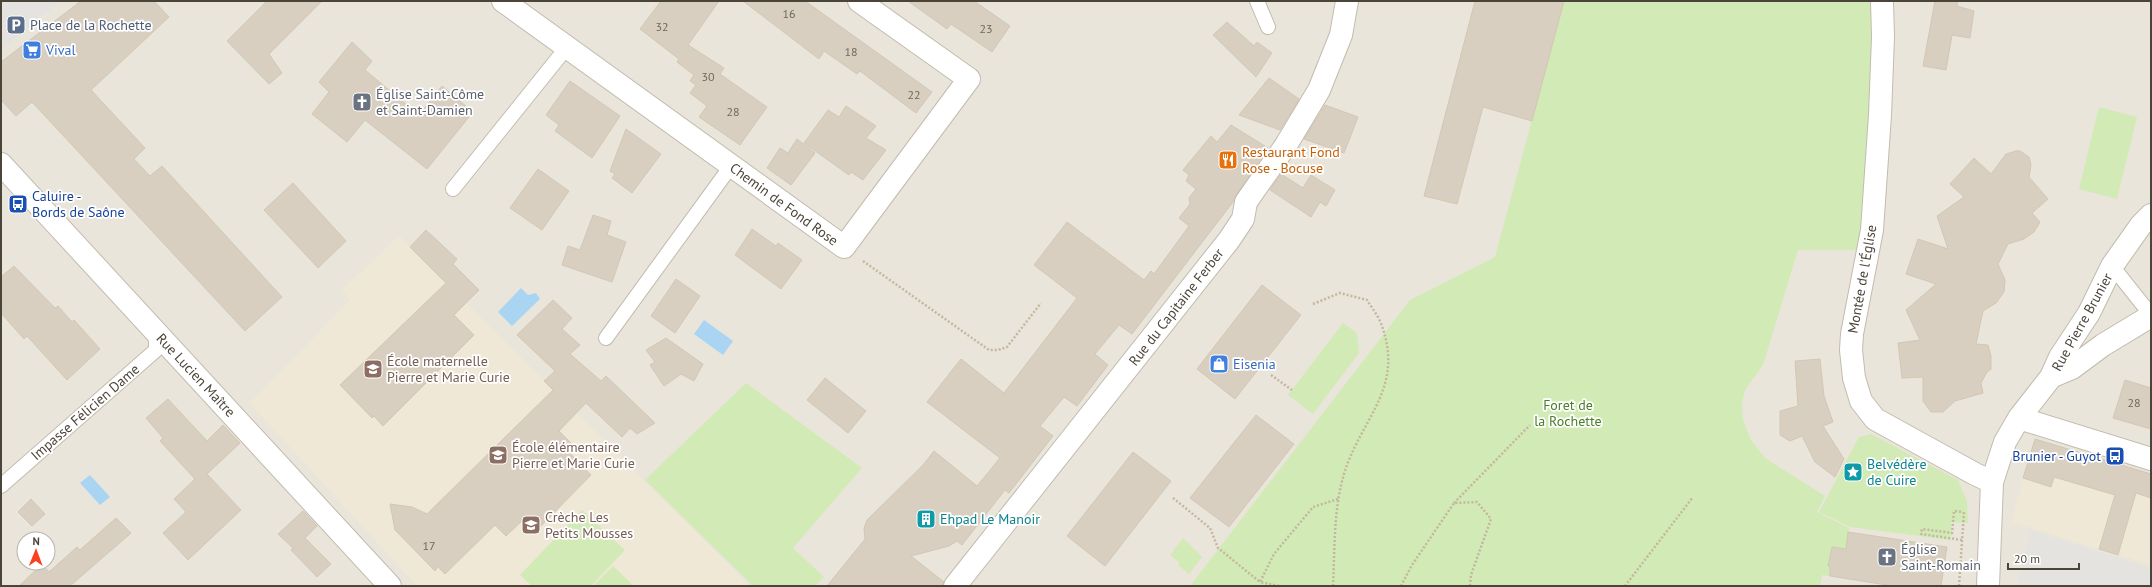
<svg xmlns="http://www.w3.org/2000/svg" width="2152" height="587" font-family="'PT Sans',sans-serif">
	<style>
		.residential { fill: #eae5da; fill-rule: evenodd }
		.education { fill: #efe8d6 }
		.green { fill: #d2eab5 }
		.parking { fill: #e5e3e0 }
		.water { fill: #a9d4f2 }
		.building { fill: #d8cfc1; stroke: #d3c7b4 }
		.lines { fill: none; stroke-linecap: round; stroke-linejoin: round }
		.lane-casing { stroke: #c2bbae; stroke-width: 16 }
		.street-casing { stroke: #c2bbae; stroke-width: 24 }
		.path { stroke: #c4b79f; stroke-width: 2.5; stroke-dasharray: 2 2; stroke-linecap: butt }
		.lane { stroke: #fff; stroke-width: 14 }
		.street { stroke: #fff; stroke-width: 22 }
		.labels { text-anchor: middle; stroke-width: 3.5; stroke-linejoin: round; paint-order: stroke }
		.number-label { font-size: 12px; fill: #6e675b }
		.service-label { font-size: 14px; fill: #4e5e75; stroke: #fff; text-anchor: start }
		.shop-label { font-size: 14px; fill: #366cbe; stroke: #fff; text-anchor: start }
		.worship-label { font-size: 14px; fill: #5b616d; stroke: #fff; text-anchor: start }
		.food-label { font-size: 14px; fill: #c56008; stroke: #fff; text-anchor: start }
		.transit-label { font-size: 14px; fill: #164399; stroke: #fff; text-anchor: start }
		.street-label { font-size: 14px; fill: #4b4439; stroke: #fff }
		.education-label { font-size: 14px; fill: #785e54; stroke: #fff; text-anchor: start }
		.park-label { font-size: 14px; fill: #4a7f2a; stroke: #fff }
		.culture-label { font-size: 14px; fill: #0d838f; stroke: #fff; text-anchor: start }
	</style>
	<rect width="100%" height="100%" fill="#f6f3ec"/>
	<path class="residential" d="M1 1H2151V586H1ZM24 539H48V563H24Z"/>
	<path class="education" d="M399 236 410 247 750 586H417L250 403 350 300 342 290Z
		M2035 439 2151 474V565L2011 522Z"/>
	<path class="green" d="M1564 1H1874L1875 43 1863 248 1857 250H1798L1763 365 1745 390 1742 403 1743 420 1751 440 1765 458 1825 496 1817 512 1849 528 1846 549 1832 547 1828 565 1830 566V576L1822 575 1820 586H1190L1410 300 1495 257Z
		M2099 107 2137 117 2117 199 2079 189Z
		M1343 323 1357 333 1359 353 1313 414 1288 395Z
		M746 383 862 468 793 548 824 577 815 586H753L645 480Z
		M1871 434 1958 480 1967 501 1968 523 1951 522V540L1850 527 1819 512 1859 437Z
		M582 510 625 550 591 586H532L520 575Z
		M1183 538 1202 557 1189 574 1178 565 1180 563 1170 555Z
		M613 566 634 586H593Z"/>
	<path class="parking" d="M1 1H61L1 50Z
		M2031 531 2151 568V586H2016Z"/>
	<path class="water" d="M521 288 528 295 536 293 540 299 512 326 498 312Z
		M704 320 733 341 723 355 694 334Z
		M90 475 110 497 100 505 80 483Z"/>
	<path class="building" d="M81 1H154L169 17 91 90 145 148 134 159 150 176 162 166 282 297 245 331 32 102 16 116 1 100V62Z
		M267 1H322L269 54 282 73 269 84 227 41Z
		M661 1H719L688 45 724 68 720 74 767 107 740 145 699 117 707 106 690 93 696 85 690 81 694 75 677 62 679 59 640 29Z
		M743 1H805L932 92 916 113 860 71 857 74 824 51 819 59Z
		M908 1H974L1010 26 992 52 951 24 947 29Z
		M1475 1H1564L1532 121 1483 107 1457 204 1424 196Z
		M1935 1H1958L1957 6 1974 11 1970 38 1952 35 1946 70 1923 66Z
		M1227 22 1254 46 1257 42 1272 53 1256 77 1213 35Z
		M352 42 372 61 365 70 419 115 442 86 473 112 427 169 365 120 347 142 312 114 329 92 319 82Z
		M1269 78 1299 99 1280 130 1239 115Z
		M570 81 620 116 592 158 555 131 559 125 546 115Z
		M1325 105 1358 117 1344 153 1304 139Z
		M846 106 876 126 866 138 886 150 863 180 851 172 849 175 804 143 828 110 839 117Z
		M1231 125 1268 148 1236 195 1233 202 1132 334 1119 325 1095 354 1108 365 1077 406 1064 397 1040 426 1053 436 1009 493 1005 490 962 545 957 541 949 546 911 556 944 582 943 586H827L865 539 864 528 867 520 923 465 934 451 977 486 1000 458 927 402 961 359 1004 393 1077 298 1034 265 1067 222 1144 280 1151 271 1154 274 1189 226 1179 218 1190 204 1189 198 1196 189 1186 181 1189 175 1183 170 1211 136 1217 142Z
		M626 129 661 154 632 193 612 178 615 174 610 171Z
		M797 139 815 153 791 185 767 168 780 148 788 153Z
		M2016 151H2020L2029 157 2031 165 2029 177 2048 199 2032 213 2040 222 2034 232 2024 239 2008 244 1998 264 2005 280 2004 292 1996 303 1983 311 1976 344 1988 345 1991 356V369L1987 372 1981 383 1983 393 1955 401 1943 412H1931L1923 401V377L1902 378 1898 343 1920 340 1906 310 1936 284 1906 274 1918 239 1948 249 1937 216 1964 197 1950 184 1974 158 1991 174 2006 154Z
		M538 169 569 191 542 230 510 208Z
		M1281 174 1303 188 1311 175 1335 190 1326 206 1320 202 1311 217 1270 190Z
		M293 183 346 241 318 268 264 210Z
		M593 215 611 221 607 235 626 242 612 282 562 265 568 246 580 250Z
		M752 229 776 246 778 243 802 260 781 289 735 255Z
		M426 230 457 259 453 264 479 290 454 315 474 335 383 426 374 416 372 418 340 385 446 283 410 247Z
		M14 266 55 308 58 306 72 322 74 320 100 349 67 380 27 336 24 339 1 313V277Z
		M676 279 700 296 675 333 651 316Z
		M1262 285 1301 315 1235 399 1197 369Z
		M553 300 572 318 562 329 580 345 570 354 601 381 606 376 655 423 637 434 630 428 622 437 586 403 559 431 574 446 568 451 591 475 540 527 534 522 531 526 524 519 506 536 495 525 445 574 438 567 435 571 395 530 390 504 412 507 427 514 553 390 544 381 555 371 517 335Z
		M666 338 703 364 694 381 681 374 664 386 650 365 655 362 646 350Z
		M1820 359 1824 396 1833 422 1823 426 1844 459 1835 477 1815 462 1802 436 1790 441 1780 435V411L1798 406 1795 361Z
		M825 378 866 411 848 433 807 400Z
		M2125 380 2151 388V429L2113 418Z
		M168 399 207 441 223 425 240 443 207 474 241 510 188 560 163 533 186 512 174 499 195 479 160 441 163 438 146 418Z
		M1256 415 1294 444 1229 527 1190 498Z
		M2035 439 2151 474V498L2136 493 2118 555 2099 549 2115 495 2054 477 2051 487 2023 478Z
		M1133 452 1171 481 1105 566 1067 536Z
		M31 499 45 514 32 526 18 512Z
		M303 511 317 526 305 538 331 564 317 577 291 550 293 548 278 534Z
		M116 518 131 533 70 586H19L42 564 49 572 77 547 80 550Z
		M1848 532 1947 547 1941 586H1893L1830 576V566H1828L1832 547 1846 549Z"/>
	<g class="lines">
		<defs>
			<path id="lane" d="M1257 1 1268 27
				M453 189 567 47
				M2112 266 2151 315
				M606 338 731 166
				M1 486 156 350V332"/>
			<path id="street" d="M503 1 844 247 969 79 859 1
				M1882 1 1883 37 1880 115 1872 230 1852 334 1851 350 1854 378 1861 401 1875 419 1975 474 1992 482
				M1 164 390 586
				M2051 377 2072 368 2103 345 2151 316
				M2019 418 2151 459
				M955 586 1229 240 1243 219 1246 202 1286 145 1319 90 1341 35 1347 1
				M1988 586 1992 482 2005 442 2019 418 2051 377 2060 357 2089 313 2112 266 2141 225 2151 215"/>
		</defs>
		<use href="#lane" class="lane-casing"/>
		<use href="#street" class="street-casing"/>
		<path class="path" d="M863 261 989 350H998L1007 347 1041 303
			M1313 304 1340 293 1367 300C1372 308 1379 317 1382 326 1403 386 1366 414 1347 465 1333 503 1335 547 1333 586
			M1271 375 1292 390
			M1173 498 1210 528 1218 548 1260 582
			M1454 503 1530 425
			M1962 540 1921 534 1922 529 1952 533 1954 511 1963 512
			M1279 586 1260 582 1274 554 1313 507 1338 499
			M1401 586 1412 565 1454 503 1477 502 1491 519 1471 575 1470 586
			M1625 586 1693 497
			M1959 586 1964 512"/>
		<use href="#lane" class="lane"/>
		<use href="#street" class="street"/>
	</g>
	<defs>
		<symbol id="parking-square" viewBox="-11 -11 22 22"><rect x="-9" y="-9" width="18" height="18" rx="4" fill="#5c6f8a" stroke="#fff"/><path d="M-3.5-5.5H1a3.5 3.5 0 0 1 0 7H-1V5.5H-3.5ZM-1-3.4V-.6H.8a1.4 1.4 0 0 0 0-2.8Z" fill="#fff"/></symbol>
		<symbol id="supermarket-square" viewBox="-11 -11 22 22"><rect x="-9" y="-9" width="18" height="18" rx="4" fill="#3f7fe0" stroke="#fff"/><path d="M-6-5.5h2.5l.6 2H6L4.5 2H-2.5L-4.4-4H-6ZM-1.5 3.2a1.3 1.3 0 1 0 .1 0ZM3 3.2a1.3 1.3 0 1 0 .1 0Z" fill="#fff"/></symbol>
		<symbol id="church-square" viewBox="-11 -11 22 22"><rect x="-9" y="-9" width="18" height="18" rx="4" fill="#6b7280" stroke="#fff"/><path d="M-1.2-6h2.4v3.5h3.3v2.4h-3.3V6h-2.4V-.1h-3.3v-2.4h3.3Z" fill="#fff"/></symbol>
		<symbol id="restaurant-square" viewBox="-11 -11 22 22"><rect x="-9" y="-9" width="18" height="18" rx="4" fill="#e8710a" stroke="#fff"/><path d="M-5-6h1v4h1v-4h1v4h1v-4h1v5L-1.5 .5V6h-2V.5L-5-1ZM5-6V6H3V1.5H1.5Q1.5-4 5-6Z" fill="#fff"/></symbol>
		<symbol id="bus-square" viewBox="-11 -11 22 22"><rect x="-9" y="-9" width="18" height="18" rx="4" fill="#1a4fb4" stroke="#fff"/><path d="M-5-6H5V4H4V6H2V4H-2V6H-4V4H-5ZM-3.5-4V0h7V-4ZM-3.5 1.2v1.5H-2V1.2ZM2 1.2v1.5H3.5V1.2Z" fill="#fff"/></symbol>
		<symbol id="shop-square" viewBox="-11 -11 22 22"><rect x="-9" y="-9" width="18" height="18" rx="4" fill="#3f7fe0" stroke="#fff"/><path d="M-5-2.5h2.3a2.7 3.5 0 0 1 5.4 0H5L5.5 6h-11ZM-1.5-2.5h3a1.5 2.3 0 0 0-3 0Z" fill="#fff"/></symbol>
		<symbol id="school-square" viewBox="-11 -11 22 22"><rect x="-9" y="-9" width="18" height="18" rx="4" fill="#8d6e63" stroke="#fff"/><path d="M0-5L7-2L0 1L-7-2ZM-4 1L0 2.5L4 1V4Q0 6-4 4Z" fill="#fff"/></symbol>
		<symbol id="sight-square" viewBox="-11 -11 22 22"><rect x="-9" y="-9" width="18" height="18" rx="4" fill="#0f9aa8" stroke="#fff"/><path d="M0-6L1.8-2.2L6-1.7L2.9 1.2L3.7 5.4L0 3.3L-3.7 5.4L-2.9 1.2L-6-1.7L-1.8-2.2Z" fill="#fff"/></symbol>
		<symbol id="building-square" viewBox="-11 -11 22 22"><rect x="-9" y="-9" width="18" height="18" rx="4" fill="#0f9aa8" stroke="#fff"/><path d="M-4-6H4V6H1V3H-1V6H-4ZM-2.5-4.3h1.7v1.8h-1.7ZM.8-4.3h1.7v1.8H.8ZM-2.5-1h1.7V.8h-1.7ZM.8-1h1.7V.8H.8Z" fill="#fff"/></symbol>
	</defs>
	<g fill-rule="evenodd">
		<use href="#parking-square" x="5" y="14" width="22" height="22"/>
		<use href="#supermarket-square" x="21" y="39" width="22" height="22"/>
		<use href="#church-square" x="351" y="91" width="22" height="22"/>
		<use href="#restaurant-square" x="1217" y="149" width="22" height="22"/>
		<use href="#bus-square" x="7" y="193" width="22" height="22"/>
		<use href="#shop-square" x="1208" y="353" width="22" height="22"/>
		<use href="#school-square" x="362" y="358" width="22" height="22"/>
		<use href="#school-square" x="487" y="444" width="22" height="22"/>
		<use href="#bus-square" x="2104" y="445" width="22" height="22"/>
		<use href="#sight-square" x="1842" y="461" width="22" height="22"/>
		<use href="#building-square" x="915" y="508" width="22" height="22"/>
		<use href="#school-square" x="520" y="514" width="22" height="22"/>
		<use href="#church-square" x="1876" y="546" width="22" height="22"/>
	</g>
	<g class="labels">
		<g class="number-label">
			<text x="789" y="18">16</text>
			<text x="662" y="31">32</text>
			<text x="986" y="33">23</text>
			<text x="851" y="56">18</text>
			<text x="708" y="81">30</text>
			<text x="914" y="99">22</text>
			<text x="733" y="116">28</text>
			<text x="2134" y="407">28</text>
			<text x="429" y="550">17</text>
		</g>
		<g class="service-label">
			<text x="30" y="30">Place de la Rochette</text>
		</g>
		<g class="shop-label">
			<text x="46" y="55">Vival</text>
			<text x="1233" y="369">Eisenia</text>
		</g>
		<g class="worship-label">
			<text x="376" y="99">Église Saint-Côme<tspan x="376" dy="16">et Saint-Damien</tspan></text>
			<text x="1901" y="554">Église<tspan x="1901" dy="16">Saint-Romain</tspan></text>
		</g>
		<g class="food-label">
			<text x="1242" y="157">Restaurant Fond<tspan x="1242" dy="16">Rose - Bocuse</tspan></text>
		</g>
		<g class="transit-label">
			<text x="32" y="201">Caluire -<tspan x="32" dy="16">Bords de Saône</tspan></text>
			<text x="2101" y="461" text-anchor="end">Brunier - Guyot</text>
		</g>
		<g class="street-label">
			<text transform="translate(784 204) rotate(36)" y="5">Chemin de Fond Rose</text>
			<text transform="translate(1862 279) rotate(-80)" y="5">Montée de l'Église</text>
			<text transform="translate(1176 307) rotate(-52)" y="5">Rue du Capitaine Ferber</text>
			<text transform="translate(2082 322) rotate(-61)" y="5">Rue Pierre Brunier</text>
			<text transform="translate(196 375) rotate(47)" y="5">Rue Lucien Maître</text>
			<text transform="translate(85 412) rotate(-41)" y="5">Impasse Félicien Dame</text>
		</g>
		<g class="education-label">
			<text x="387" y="366">École maternelle<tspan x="387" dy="16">Pierre et Marie Curie</tspan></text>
			<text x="512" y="452">École élémentaire<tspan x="512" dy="16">Pierre et Marie Curie</tspan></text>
			<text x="545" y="522">Crèche Les<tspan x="545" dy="16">Petits Mousses</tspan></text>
		</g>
		<g class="park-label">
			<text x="1568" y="410">Foret de<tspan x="1568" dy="16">la Rochette</tspan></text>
		</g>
		<g class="culture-label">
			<text x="1867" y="469">Belvédère<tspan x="1867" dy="16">de Cuire</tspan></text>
			<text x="940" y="524">Ehpad Le Manoir</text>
		</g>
	</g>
	<rect width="2152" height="587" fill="none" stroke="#4b4439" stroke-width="4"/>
	<g transform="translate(36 551) rotate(1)"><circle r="19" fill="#ffffff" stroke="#b7b4b0"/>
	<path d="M0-3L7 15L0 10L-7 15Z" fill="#fc3f1d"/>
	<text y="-6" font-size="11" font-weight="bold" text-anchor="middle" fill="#4b4439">N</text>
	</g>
	<path d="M2008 563v6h71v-6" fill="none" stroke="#4b4439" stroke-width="2"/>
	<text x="2014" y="563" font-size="12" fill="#4b4439" stroke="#ffffff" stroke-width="3" paint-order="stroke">20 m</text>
</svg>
